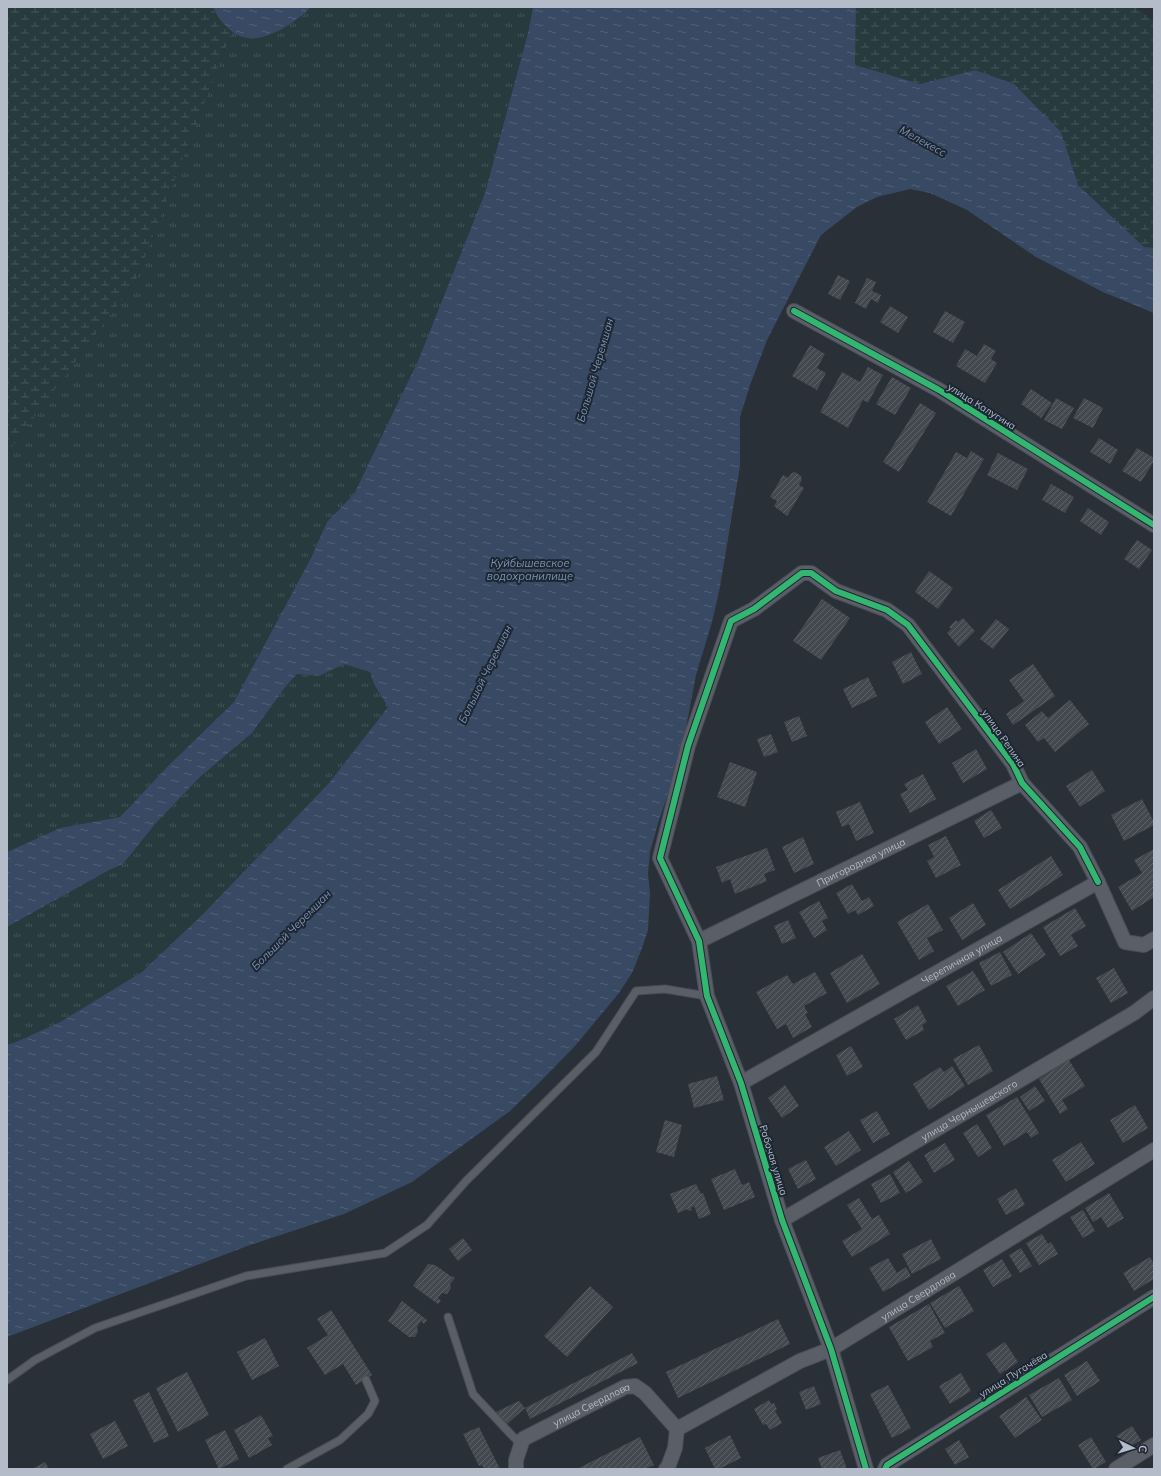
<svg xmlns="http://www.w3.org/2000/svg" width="1161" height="1476" font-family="Mulish,sans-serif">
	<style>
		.grass { fill: url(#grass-tufts) }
		.wetland { fill: url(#wetland-marsh) }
		.water { fill: url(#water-ripples) }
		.building { fill: url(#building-hatch) }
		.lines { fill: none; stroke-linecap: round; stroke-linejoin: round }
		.service-casing { stroke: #484c53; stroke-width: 9 }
		.minor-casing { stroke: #484c53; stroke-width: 16 }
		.service { stroke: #5a5e66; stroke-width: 7 }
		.minor { stroke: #5a5e66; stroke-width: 14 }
		.cycleway-casing { stroke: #1d2633; stroke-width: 8 }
		.cycleway { stroke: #33b770; stroke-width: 6 }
		.labels { text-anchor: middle; stroke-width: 4; stroke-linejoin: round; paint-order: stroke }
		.street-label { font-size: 10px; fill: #b4bcc9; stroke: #1d2633 }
		.water-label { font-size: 11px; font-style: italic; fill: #7c92b1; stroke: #1d2633 }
	</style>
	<defs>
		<pattern id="grass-tufts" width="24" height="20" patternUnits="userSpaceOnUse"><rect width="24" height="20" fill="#273a3e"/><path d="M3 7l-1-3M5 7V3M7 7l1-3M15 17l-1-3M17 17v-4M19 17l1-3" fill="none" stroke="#445559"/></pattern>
		<pattern id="wetland-marsh" width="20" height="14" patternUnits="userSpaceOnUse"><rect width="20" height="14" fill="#273a3e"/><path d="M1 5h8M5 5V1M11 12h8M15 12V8" fill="none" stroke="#445559"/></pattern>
		<pattern id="water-ripples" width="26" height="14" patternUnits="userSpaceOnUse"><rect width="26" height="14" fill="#384963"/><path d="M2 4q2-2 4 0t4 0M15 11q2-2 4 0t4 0" fill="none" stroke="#526178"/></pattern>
		<pattern id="building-hatch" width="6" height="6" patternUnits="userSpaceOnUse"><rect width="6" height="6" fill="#444950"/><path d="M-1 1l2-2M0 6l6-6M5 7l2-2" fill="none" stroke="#5d6168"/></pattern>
	</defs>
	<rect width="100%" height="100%" fill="#2a3038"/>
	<path class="grass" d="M311 7H533L528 33 485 193 418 361 354 494 327 522 312 556 234 702 169 765 120 817 60 828 7 852V454L136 280 232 31C235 33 239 36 243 37 265 44 296 22 311 7Z
		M344 664 370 672 374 684 388 707 329 783 204 913 142 972 60 1022 16 1042 7 1045V927L109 870 123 864 156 823 200 777 252 733 286 686 297 674 319 676Z"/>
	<path class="wetland" d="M7 7H213L216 16 232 31 136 280 7 454Z
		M856 7H1135L1154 21V248H1144L1078 185 1061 132 975 70 920 84 855 65Z"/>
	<path class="water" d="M213 7H311C296 22 265 44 243 37 237 36 231 31 227 27 220 20 217 17 213 7Z
		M533 7H856L855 65 920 84 975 70 1014 84 1061 132 1078 185 1144 247 1154 248V313L1103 292 1036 257 967 210 930 193 910 189 877 197 857 207 821 235 767 340 750 385 740 417V466L720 587 712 622 696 675 680 760 659 820 650 852 648 874 650 893 648 930 642 948 632 973 619 993 575 1046 539 1083 510 1111 412 1182 344 1214 250 1245 7 1337V1045L16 1042 60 1022 142 972 204 913 329 783 388 707 374 684 370 672 344 664 319 676 297 674 286 686 252 733 200 777 156 823 123 864 109 870 7 927V852L60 828 120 817 169 765 234 702 312 556 327 522 354 494 418 361 485 193 528 33Z"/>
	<path class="building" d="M838 275 850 281 840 300 828 294Z
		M867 278 876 282 872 291 881 295 878 303 871 299 866 309 855 303Z
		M890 306 908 317 898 333 880 322Z
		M945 311 965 322 953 343 933 332Z
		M984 344 996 351 991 359 997 363 985 383 956 366 965 349 977 356Z
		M810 345 825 354 817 368 826 373 817 390 792 376Z
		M868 367 883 375 868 403 863 400 848 428 820 412 842 372 860 382Z
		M892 377 911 388 895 415 876 404Z
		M1031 389 1052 403 1041 418 1021 404Z
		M1056 398 1074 408 1062 429 1044 420Z
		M1084 398 1103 408 1093 428 1073 418Z
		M920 403 936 413 899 472 883 462Z
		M1099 438 1118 450 1110 464 1090 452Z
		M1137 448 1154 458V461L1141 482 1122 471Z
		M971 451 984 459 951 516 927 502 956 452 967 458Z
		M998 453 1028 469 1017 490 987 475Z
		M795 472 801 476 802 480 799 485 804 488 787 516 774 506 777 501 770 497 783 475 788 478 792 473Z
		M1051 484 1074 497 1065 513 1042 500Z
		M1088 508 1109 522 1101 535 1080 521Z
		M1137 540 1152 550 1139 569 1124 559Z
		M929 571 953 588 938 609 915 592Z
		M822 599 850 618 821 660 793 641Z
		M963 618 975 631 959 647 947 633 951 629 949 627 956 620 958 622Z
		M996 619 1009 629 993 649 980 639Z
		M911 652 922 674 903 684 892 662Z
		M1033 664 1055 696 1013 725 1006 714 1024 701 1009 680Z
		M868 677 877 696 852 708 843 689Z
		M1070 700 1089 724 1055 752 1044 738 1038 742 1025 725 1042 711 1048 718Z
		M947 707 962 729 939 744 925 722Z
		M799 716 807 736 792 742 784 722Z
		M771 734 778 752 764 757 757 739Z
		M976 749 987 769 963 783 952 763Z
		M730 762 757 772 745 807 717 797Z
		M1092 770 1105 791 1080 807 1066 786Z
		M923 774 936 799 910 813 900 794 908 790 904 784Z
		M1142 799 1154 822V825L1124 841 1111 815Z
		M860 802 874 833 856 841 849 824 842 827 836 812Z
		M991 810 1002 828 984 838 974 821Z
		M946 836 961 865 936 878 927 861 934 857 928 845Z
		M803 837 814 864 794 873 782 847Z
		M767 848 775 870 764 874 767 881 735 894 730 879 722 883 716 867Z
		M1154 849V897L1132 911 1118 887 1142 873 1134 860Z
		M1051 856 1063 875 1010 909 998 890Z
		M852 884 862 901 869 897 874 906 858 915 855 910 848 914 836 893Z
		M819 901 828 918 822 921 827 930 814 938 799 912Z
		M973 903 986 925 962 940 949 918Z
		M928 904 943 930 927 938 934 951 919 960 897 922Z
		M1075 908 1086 926 1071 935 1078 946 1060 956 1043 927Z
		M788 920 796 938 782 944 774 926Z
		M1031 933 1046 955 1018 974 1003 952Z
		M1000 952 1012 975 991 986 979 963Z
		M862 954 880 984 847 1003 830 973Z
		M1114 968 1128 993 1111 1003 1096 978Z
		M973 971 985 990 958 1006 946 986Z
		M815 972 827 993 804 1006 808 1013 805 1014 812 1027 793 1038 786 1024 777 1029 756 992 787 975 793 984Z
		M918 1005 927 1022 922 1025 924 1030 906 1040 894 1019Z
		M979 1045 993 1071 968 1085 953 1059Z
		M851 1046 863 1067 847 1076 836 1055Z
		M1069 1060 1085 1086 1062 1100 1068 1109 1060 1114 1039 1079Z
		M952 1066 965 1086 929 1110 913 1084 940 1067 944 1072Z
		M717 1076 724 1100 694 1108 688 1084Z
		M785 1085 799 1106 782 1118 768 1098Z
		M1035 1086 1045 1101 1029 1111 1020 1097Z
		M1017 1097 1039 1133 1031 1138 1027 1132 1004 1146 986 1115Z
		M1135 1105 1148 1128 1123 1143 1110 1120Z
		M877 1111 890 1134 873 1143 860 1120Z
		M665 1120 682 1125 674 1157 656 1152Z
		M977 1124 992 1148 978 1157 963 1133Z
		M849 1131 861 1150 836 1166 824 1147Z
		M1081 1142 1095 1164 1066 1182 1052 1160Z
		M945 1143 955 1160 934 1173 924 1155Z
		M806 1160 816 1179 798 1189 788 1169Z
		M909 1161 923 1182 906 1193 893 1172Z
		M735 1169 742 1185 749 1182 755 1197 724 1210 711 1179Z
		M890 1174 900 1193 881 1203 871 1184Z
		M696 1184 701 1194 703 1193 711 1214 699 1219 694 1206 691 1208 692 1210 689 1211 688 1209 678 1213 670 1194Z
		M1016 1188 1025 1205 1006 1215 997 1199Z
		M1109 1193 1124 1218 1108 1228 1101 1217 1093 1222 1085 1208Z
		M859 1198 872 1219 879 1215 890 1234 852 1257 842 1241 862 1229 847 1205Z
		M1083 1210 1095 1231 1083 1238 1070 1217Z
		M1042 1234 1048 1244 1051 1242 1058 1254 1039 1265 1026 1243Z
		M463 1238 472 1250 458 1261 449 1249Z
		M931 1239 941 1259 912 1274 902 1254Z
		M1021 1248 1032 1266 1020 1273 1009 1255Z
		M1150 1257 1154 1264V1279L1134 1291 1123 1273Z
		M888 1258 897 1273 906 1267 911 1276 883 1292 869 1268Z
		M1002 1259 1012 1276 993 1287 983 1270Z
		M428 1264 435 1265 452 1277 453 1276 455 1278 450 1284 451 1288 447 1294 442 1293 438 1298 441 1301 438 1304 413 1286Z
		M590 1286 613 1307 567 1357 544 1336Z
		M959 1286 974 1311 945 1328 930 1303Z
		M402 1301 427 1320 424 1324 421 1321 417 1327 418 1332 415 1337H409L388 1321Z
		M929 1304 945 1333 930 1341 933 1347 908 1361 889 1327Z
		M331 1310 372 1375 356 1385 343 1364 325 1375 307 1348 328 1335 317 1319Z
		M778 1319 790 1344 678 1398 666 1372Z
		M265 1338 279 1366 252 1380 237 1352Z
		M1005 1342 1018 1362 1000 1374 986 1354Z
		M632 1353 638 1363 530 1419 525 1408Z
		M1087 1361 1100 1381 1077 1396 1064 1375Z
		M187 1372 209 1415 178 1432 156 1388Z
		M961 1373 971 1391 950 1404 939 1386Z
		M1059 1378 1072 1400 1042 1417 1029 1395Z
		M888 1385 911 1428 892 1438 870 1394Z
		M814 1386 821 1404 806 1410 799 1392Z
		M149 1392 169 1436 154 1443 133 1400Z
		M1026 1397 1042 1420 1015 1438 999 1416Z
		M769 1400 771 1404 774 1403 777 1409 775 1411 782 1423 770 1430 766 1424 763 1425 754 1409Z
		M519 1401 525 1408 506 1425 494 1413Z
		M261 1415 273 1436 268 1438 272 1445 249 1458 234 1430Z
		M115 1421 128 1446 103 1459 90 1434Z
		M1132 1426 1141 1440 1125 1450 1116 1436Z
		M479 1427 500 1469H484L482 1465 479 1466 463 1434Z
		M225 1430 239 1459 219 1469 205 1440Z
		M730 1435 741 1458 719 1469H715L705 1448Z
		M640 1437 654 1465 645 1469H577Z
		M1091 1437 1106 1462 1094 1469H1093L1078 1445Z
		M959 1440 969 1457 955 1465 945 1449Z
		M840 1450 847 1469H822L818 1458Z
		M45 1462 49 1469H32Z"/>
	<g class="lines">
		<defs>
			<path id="service" d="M448 1317 473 1394 521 1445
				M7 1380 35 1360 95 1328 246 1276 385 1253 427 1225 466 1181 596 1052 636 991 665 989 707 996
				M287 1469 340 1440 368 1414 375 1401 366 1380"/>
			<g id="minor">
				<path d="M794 311 939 390 1154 525"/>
				<path id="s1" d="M699 941 1022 783"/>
				<path id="s2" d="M741 1083 1098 882 1125 942 1144 945 1154 939"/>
				<path id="s3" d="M782 1220 1134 1013 1154 998"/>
				<path id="s4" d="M677 1429 800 1361 831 1349 1154 1150"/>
				<path id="s5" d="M516 1469V1460L523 1439 625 1387 635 1386 645 1393 677 1429 675 1448 668 1467 666 1469"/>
				<path d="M866 1469 831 1349 782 1220 741 1083 707 996 699 941 660 858 688 746 731 621 754 609 802 573H811L836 591 887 610 908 625 1013 764 1022 783 1080 847 1098 882"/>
				<path d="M885 1469 887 1465 1154 1297"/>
				<path d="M1116 1469 1154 1445"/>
			</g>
		</defs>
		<use href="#service" class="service-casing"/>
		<use href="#minor" class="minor-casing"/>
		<use href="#service" class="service"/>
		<use href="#minor" class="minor"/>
		<defs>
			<path id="cycleway" d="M794 311 939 390 1154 525
				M866 1469 831 1349 782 1220 741 1083 707 996 699 941 660 858 688 746 731 621 754 609 802 573H811L836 591 887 610 908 625 1013 764 1022 783 1080 847 1098 882
				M885 1469 887 1465 1154 1297"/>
		</defs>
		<use href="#cycleway" class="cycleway-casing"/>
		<use href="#cycleway" class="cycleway"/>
	</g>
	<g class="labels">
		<g class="street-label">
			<text transform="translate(982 406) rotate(32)" y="4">улица Калугина</text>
			<text transform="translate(1004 738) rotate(55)" y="4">улица Репина</text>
			<text dy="4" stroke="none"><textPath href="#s1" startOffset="180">Пригородная улица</textPath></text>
			<text dy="4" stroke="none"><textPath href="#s2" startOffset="253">Черепичная улица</textPath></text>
			<text dy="4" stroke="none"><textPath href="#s3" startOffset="217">улица Чернышевского</textPath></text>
			<text transform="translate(774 1160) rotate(73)" y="4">Рабочая улица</text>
			<text dy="4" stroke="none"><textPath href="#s4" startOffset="276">улица Свердлова</textPath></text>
			<text transform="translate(1013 1374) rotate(-32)" y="4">улица Пугачёва</text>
			<text dy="4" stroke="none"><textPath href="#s5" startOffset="108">улица Свердлова</textPath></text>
		</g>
		<g class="water-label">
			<text transform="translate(923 141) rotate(29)" y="4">Мелекесс</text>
			<text transform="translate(595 370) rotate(-74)" y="4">Большой Черемшан</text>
			<text x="530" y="567">Куйбышевское<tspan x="530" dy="13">водохранилище</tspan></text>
			<text transform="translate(485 674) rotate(-64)" y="4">Большой Черемшан</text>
			<text transform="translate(291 930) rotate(-45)" y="4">Большой Черемшан</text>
		</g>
	</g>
	<rect width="1161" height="1476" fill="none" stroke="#b4bcc9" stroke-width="16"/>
	<g transform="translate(1133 1448) rotate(95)" stroke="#1d2633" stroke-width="3" paint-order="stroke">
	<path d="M0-3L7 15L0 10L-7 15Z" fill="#b4bcc9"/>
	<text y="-6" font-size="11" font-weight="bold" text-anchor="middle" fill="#b4bcc9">С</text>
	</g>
</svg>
